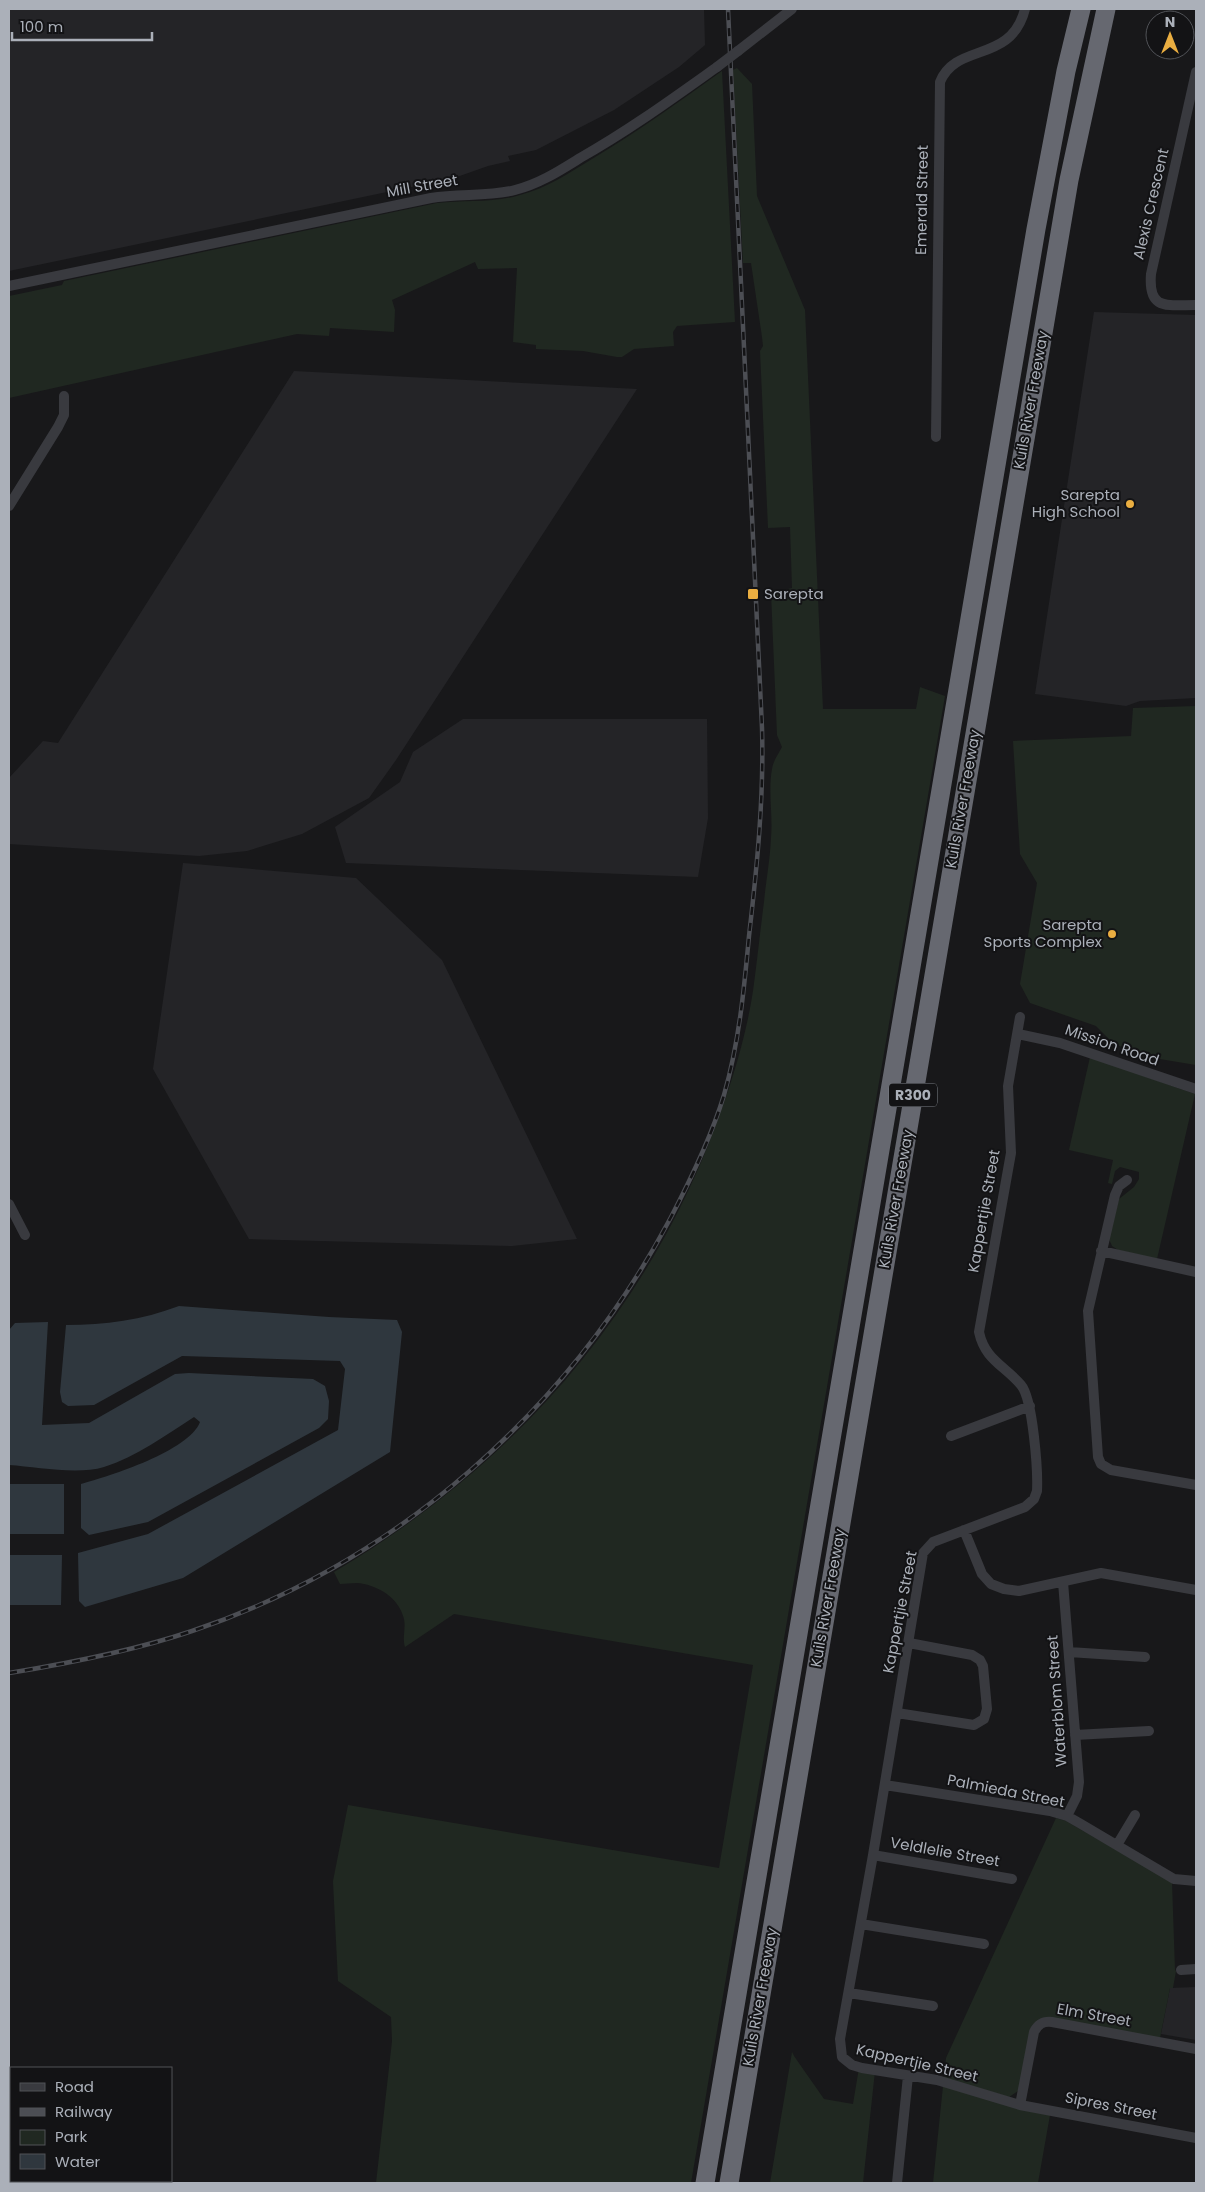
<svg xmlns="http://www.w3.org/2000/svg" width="1205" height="2192" font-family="Poppins,sans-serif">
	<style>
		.built { fill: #242427 }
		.green { fill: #202821 }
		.water { fill: #2f373e }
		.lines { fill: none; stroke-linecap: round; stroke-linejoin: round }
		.street { stroke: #393a3f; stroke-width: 10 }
		.highway { stroke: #666870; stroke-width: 19 }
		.rail-casing { stroke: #4c4e54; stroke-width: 4.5 }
		.rail { stroke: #131315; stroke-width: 2.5; stroke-dasharray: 8; stroke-linecap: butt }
		.street-bridge { stroke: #393a3f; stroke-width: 10 }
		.poi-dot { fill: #eaae41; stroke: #131315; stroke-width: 2 }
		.labels { text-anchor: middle; stroke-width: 4; stroke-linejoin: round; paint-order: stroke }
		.shield { fill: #131315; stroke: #7d8188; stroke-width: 1 }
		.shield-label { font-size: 14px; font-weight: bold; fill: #abb0b9 }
		.street-label { font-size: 15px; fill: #abb0b9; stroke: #131315 }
		.poi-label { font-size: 15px; fill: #abb0b9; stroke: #131315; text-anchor: end }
	</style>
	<rect width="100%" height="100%" fill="#18181a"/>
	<path class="built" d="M9 9H704L705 45 679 67 614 110 536 150 508 156 510 161 488 166 454 178 9 271Z
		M1094 312 1196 315V698L1140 701 1126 706 1035 694Z
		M294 371 637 389 396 760 369 798 302 834 247 851 199 856 9 844V778L43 741 58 743Z
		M463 719H707L708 818 698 877 346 863 335 827 400 782 413 752Z
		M183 863 356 878 442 960 577 1239 512 1246 249 1239 153 1069Z
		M1196 1987V2040L1161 2034 1170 1988Z"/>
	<path class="green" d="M737 68 752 84 757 196 805 310 823 709H916L920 687 945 696 691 2183H376L392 2041 391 2017 338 1981 333 1881 348 1805 719 1868 753 1665 454 1614 405 1647C402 1638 406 1628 404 1619 400 1601 383 1588 364 1584 357 1582 348 1584 340 1584L334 1572C504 1471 635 1328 709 1143 728 1095 745 1043 753 991 757 962 760 932 764 902 766 881 770 860 771 838 773 816 768 791 772 769 773 761 779 753 782 747L777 735 771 593 792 588 790 527 768 528 760 351 763 346 762 337 751 263H743L733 70Z
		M722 71 735 322 677 326 673 332 674 346 634 349 622 357H617L583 351 536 349V345L513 342 517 268 478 269 475 262 392 300 395 310 394 332 330 328 329 336 297 334 9 398V296L62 285 64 281 437 203C464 200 494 203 520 195 547 188 569 173 592 159 637 132 679 102 722 71Z
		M1196 706V1065L1154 1058 1114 1044 1096 1026 1030 1003 1020 984 1037 883 1020 854 1013 741 1131 736 1133 708Z
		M1090 1057 1195 1094 1157 1259 1118 1250 1112 1246 1109 1239 1119 1199 1134 1187 1139 1179V1172L1120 1167 1115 1171 1112 1184 1108 1183 1113 1160 1069 1150Z
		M1056 1818 1066 1821 1172 1882 1175 1970 1176 1971 1173 1988H1170L1160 2038 1042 2019 1018 2091 1009 2097 944 2078 946 2058Z
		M792 2052 794 2056 824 2099 853 2104 859 2068 875 2071 863 2183H770Z
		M943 2086 1050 2115 1038 2183H933Z"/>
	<path class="water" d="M179 1306 329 1317 397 1320 402 1332 390 1452 183 1578 85 1607 79 1601 78 1553 148 1534 338 1430 345 1369 340 1361 182 1356 94 1405 68 1406 62 1402 60 1392 66 1325C105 1325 142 1320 179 1306Z
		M48 1322 42 1425 89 1423 175 1374 189 1373 313 1379 325 1386 329 1401 328 1419 319 1428 148 1522 89 1535 81 1528V1484C110 1476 189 1451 200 1422L194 1417C166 1435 136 1457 104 1467 77 1475 37 1467 9 1465V1330L15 1323Z
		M9 1484H64V1534H9Z
		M9 1555H62L61 1605H9Z"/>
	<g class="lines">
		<path class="street" d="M738 51 792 9
			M1196 72 1151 274C1148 311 1167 305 1196 305
			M9 286 431 198C459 193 488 197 515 190 539 184 559 171 580 158 628 131 672 99 717 67
			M936 437 940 82C956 42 1011 64 1025 9
			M9 506 58 427 64 415V396
			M1020 1017 1008 1086 1011 1153 979 1332C985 1360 1004 1365 1021 1385 1033 1399 1038 1471 1037 1491L1034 1499 1025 1507 933 1542 923 1553 873 1855 840 2039 842 2057 852 2065 862 2068 937 2080 1020 2105 1196 2138
			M1018 1034 1060 1043 1196 1089
			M1127 1180 1119 1186 1115 1195 1088 1311 1098 1457 1101 1464 1111 1470 1196 1485
			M9 1204 25 1235
			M1101 1251 1196 1272
			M951 1436 1030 1406
			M964 1530 982 1574 991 1584 1004 1589 1019 1591 1101 1573 1196 1590
			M1063 1582 1079 1782 1077 1796 1067 1816
			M1069 1652 1145 1657
			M897 1713 974 1725 984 1719 987 1709 983 1666 980 1660 972 1655 909 1643
			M1075 1735 1149 1731
			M885 1785 1050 1811 1067 1816 1081 1824 1174 1879 1196 1881
			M1117 1845 1135 1815
			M873 1855 1012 1879
			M861 1924 984 1944
			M1181 1970 1196 1969
			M849 1993 933 2006
			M1020 2105 1034 2032C1038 2024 1043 2021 1052 2022L1196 2049
			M897 2183 908 2076"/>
		<path class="highway" d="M705 2183 1036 229 1066 71 1081 9
			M729 2183 1069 180 1106 9"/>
		<defs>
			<path id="rail" d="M9 1673C71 1663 133 1651 192 1631 398 1562 569 1409 670 1219 691 1179 711 1138 724 1095 739 1043 744 990 749 936 757 867 764 798 762 728L728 9"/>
		</defs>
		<use href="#rail" class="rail-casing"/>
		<use href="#rail" class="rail"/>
		<path class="street-bridge" d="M717 67 738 51"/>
	</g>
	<g class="poi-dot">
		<circle cx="1130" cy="504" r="5"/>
		<rect x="747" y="588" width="12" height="12" rx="2.5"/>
		<circle cx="1112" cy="934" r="5"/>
	</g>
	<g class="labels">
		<rect class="shield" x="889" y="1083.5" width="48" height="23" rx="4"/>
		<g class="shield-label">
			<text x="913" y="1100">R300</text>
		</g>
		<g class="street-label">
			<text transform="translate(422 186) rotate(-10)" y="5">Mill Street</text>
			<text transform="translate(922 200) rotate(-89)" y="5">Emerald Street</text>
			<text transform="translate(1151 204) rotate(-77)" y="5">Alexis Crescent</text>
			<text transform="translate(1031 400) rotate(-80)" y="5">Kuils River Freeway</text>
			<text transform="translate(963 799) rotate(-80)" y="5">Kuils River Freeway</text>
			<text transform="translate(1112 1045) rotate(19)" y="5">Mission Road</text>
			<text transform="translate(896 1199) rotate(-80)" y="5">Kuils River Freeway</text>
			<text transform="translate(984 1211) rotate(-80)" y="5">Kappertjie Street</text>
			<text transform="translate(828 1598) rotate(-80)" y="5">Kuils River Freeway</text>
			<text transform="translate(900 1612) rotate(-79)" y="5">Kappertjie Street</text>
			<text transform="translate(1057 1701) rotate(-94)" y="5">Waterblom Street</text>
			<text transform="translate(1006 1791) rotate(11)" y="5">Palmieda Street</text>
			<text transform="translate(945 1852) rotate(10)" y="5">Veldlelie Street</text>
			<text transform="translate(760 1997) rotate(-80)" y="5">Kuils River Freeway</text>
			<text transform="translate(1094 2015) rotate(10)" y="5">Elm Street</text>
			<text transform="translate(917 2063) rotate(13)" y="5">Kappertjie Street</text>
			<text transform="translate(1111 2106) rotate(11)" y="5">Sipres Street</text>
		</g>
		<g class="poi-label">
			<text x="1120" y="500">Sarepta<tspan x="1120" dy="17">High School</tspan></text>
			<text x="764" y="599" text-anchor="start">Sarepta</text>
			<text x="1102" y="930">Sarepta<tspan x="1102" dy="17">Sports Complex</tspan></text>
		</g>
	</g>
	<rect width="1205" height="2192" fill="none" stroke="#abb0b9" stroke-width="20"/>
	<rect x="10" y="2067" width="162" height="115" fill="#131315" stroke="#505257"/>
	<rect x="20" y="2083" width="25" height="8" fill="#393a3f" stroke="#505257"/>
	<text x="55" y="2092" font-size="15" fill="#abb0b9">Road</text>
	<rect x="20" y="2108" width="25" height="8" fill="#4c4e54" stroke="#505257"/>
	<text x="55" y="2117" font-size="15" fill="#abb0b9">Railway</text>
	<rect x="20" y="2130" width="25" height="15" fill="#202821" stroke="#505257"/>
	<text x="55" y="2142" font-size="15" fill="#abb0b9">Park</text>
	<rect x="20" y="2154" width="25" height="15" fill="#2f373e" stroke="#505257"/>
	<text x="55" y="2167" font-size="15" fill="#abb0b9">Water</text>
	<g transform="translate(1170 35)"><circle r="24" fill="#131315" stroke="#505257"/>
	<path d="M0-4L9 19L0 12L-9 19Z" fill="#eaae41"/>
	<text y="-8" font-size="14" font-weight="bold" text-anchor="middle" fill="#abb0b9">N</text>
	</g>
	<path d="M12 32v8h140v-8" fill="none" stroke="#abb0b9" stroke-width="2.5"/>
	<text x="20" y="32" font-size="15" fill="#abb0b9" stroke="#131315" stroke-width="4" paint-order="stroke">100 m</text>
</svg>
